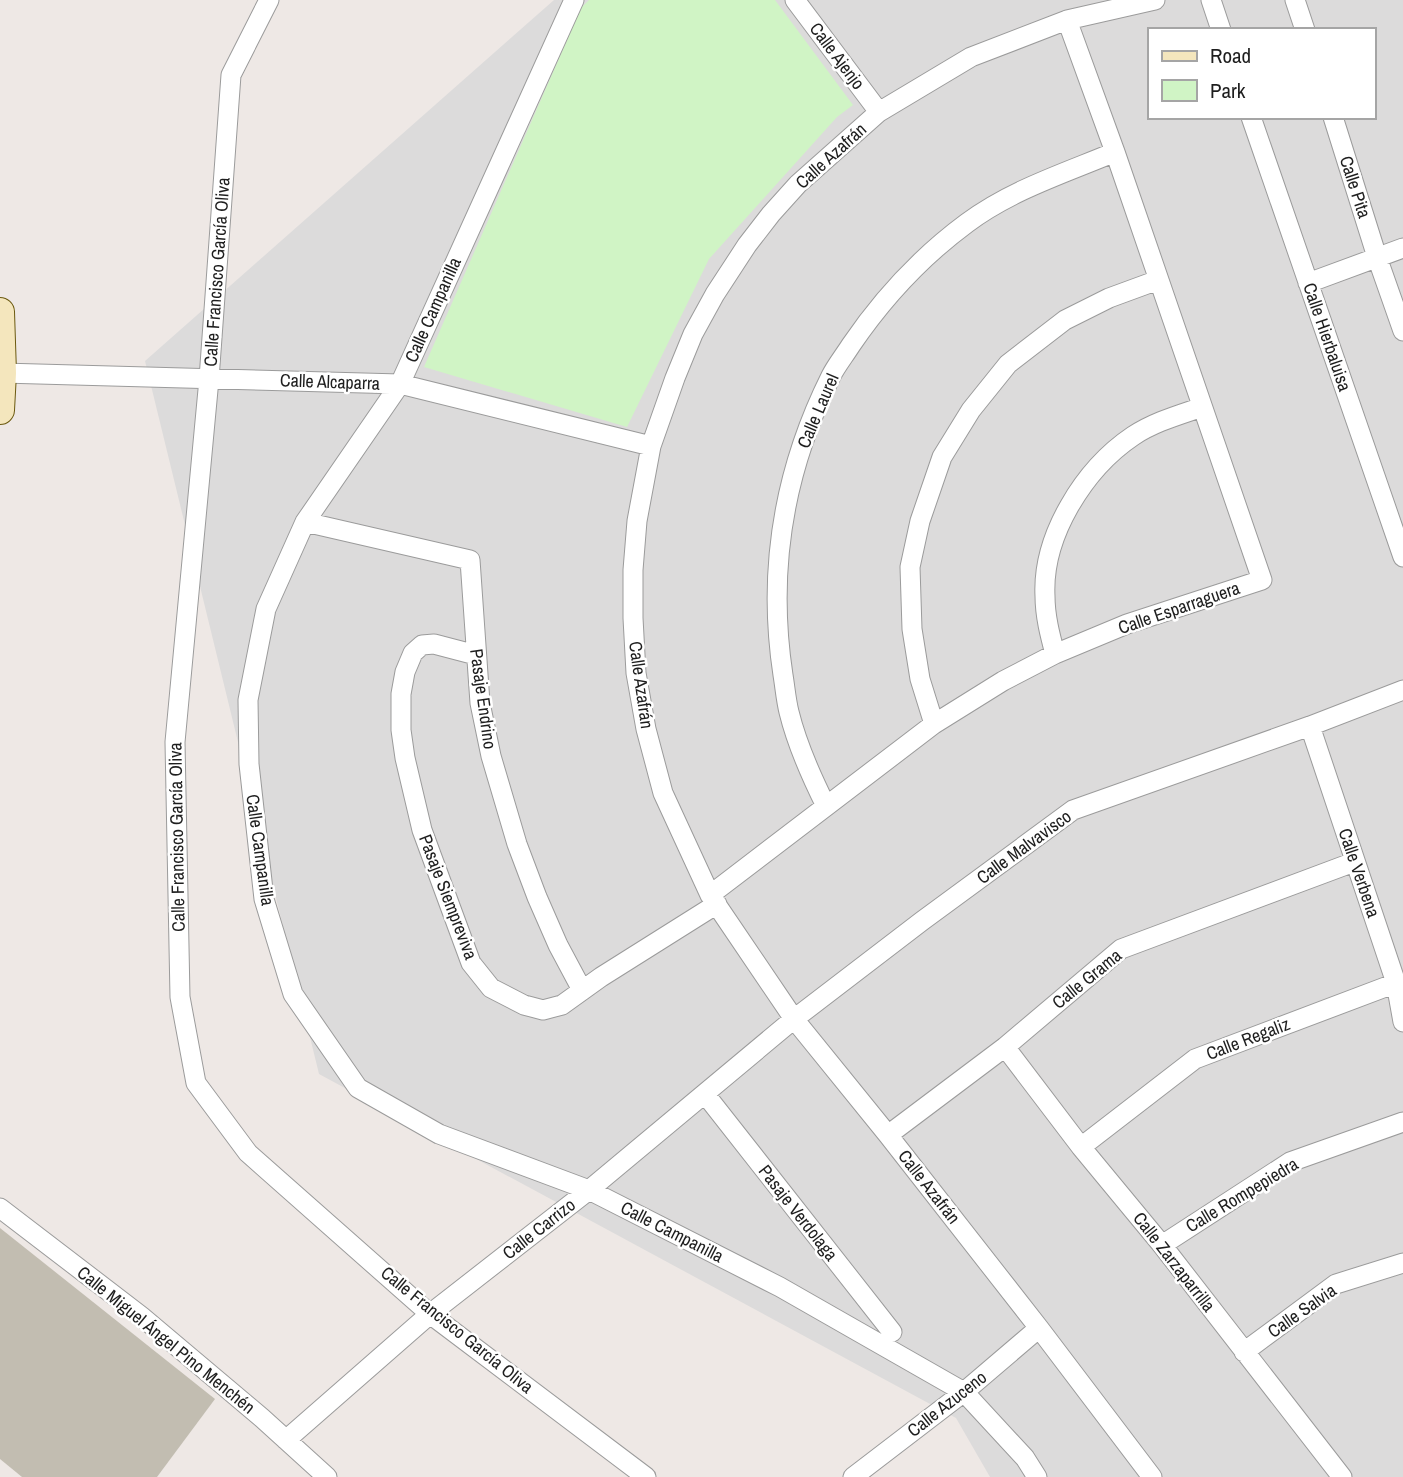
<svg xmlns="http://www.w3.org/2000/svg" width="1403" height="1477" font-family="'Archivo Narrow',sans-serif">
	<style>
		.residential { fill: #dcdbdb; fill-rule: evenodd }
		.construction { fill: #c2bdb1 }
		.park { fill: #d0f4c5 }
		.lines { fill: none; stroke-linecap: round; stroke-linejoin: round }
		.minor-casing { stroke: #9b9b9b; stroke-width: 21 }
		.secondary-casing { stroke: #6b590f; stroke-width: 30 }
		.minor { stroke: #fff; stroke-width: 19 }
		.secondary { stroke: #f4e6bd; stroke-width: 28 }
		.labels { text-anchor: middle; stroke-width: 5; stroke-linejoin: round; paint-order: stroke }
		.street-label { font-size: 18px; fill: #1e1e1e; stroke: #fff }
	</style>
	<rect width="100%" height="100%" fill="#eee8e5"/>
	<path class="residential" d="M554 0H1403V1477H990L956 1418 319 1074 145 361ZM1149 30H1373V117H1149Z"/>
	<path class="construction" d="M0 1228 215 1399 157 1477H22L0 1459Z"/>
	<path class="park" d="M589 0H775L853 105 837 117 709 259 627 427 424 367 581 8Z"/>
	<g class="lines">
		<defs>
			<path id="minor" d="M269 0 231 75 209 379 175 742 180 997 196 1083 248 1153 430 1314 646 1477
				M574 0 400 384 305 522 266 609 248 700 249 764 264 899 293 994 358 1088 439 1134 589 1190 780 1287 964 1392 1025 1458 1037 1477
				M795 0 879 112
				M1211 0 1221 30
				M1295 0 1305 30
				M1251 117 1403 557
				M1333 117 1377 257 1403 331
				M1308 283 1403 248
				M2 373 400 384 651 446
				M305 522 470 560 480 703 491 756 517 844 537 897 558 945 582 990
				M1055 654C1050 635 1045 616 1045 596 1042 536 1084 469 1133 436 1154 422 1179 415 1202 407
				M476 655 434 644 422 645 413 653 405 672 401 694V730L405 758 422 830 471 963 491 988 524 1005 543 1010 562 1005 601 977 717 904
				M934 724 920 679 912 629 910 567 920 521 942 457 971 410 1008 364 1065 320 1109 298 1158 280
				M1310 726 1396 983 1403 1022
				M826 806C811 776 797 745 789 712 786 700 785 687 783 675 767 570 783 472 831 376 836 366 844 356 851 345 883 298 921 257 967 223 1011 190 1065 173 1115 152
				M710 895 934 724 1003 681 1055 654 1127 624 1262 580 1115 152 1067 20
				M1005 1047 1081 1147 1162 1245 1342 1477
				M705 1094 892 1332
				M888 1135 1005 1047 1121 949 1354 862
				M1081 1147 1195 1059 1396 983
				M0 1208 141 1316 262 1418 327 1477
				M1162 1245 1290 1162 1403 1122
				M1244 1352 1336 1284 1403 1263
				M286 1440 430 1314 589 1190 794 1019 922 921 1073 810 1310 726 1403 690
				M853 1477 964 1392 1039 1328
				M1152 1477 1039 1328 888 1135 794 1019 710 895 663 793 646 729 636 673 633 618V570L637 521 651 446 675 378 693 334 715 294 747 245 771 214 798 184 879 112 971 57 1067 20 1155 0"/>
			<path id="secondary" d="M0 312 2 373 0 410"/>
		</defs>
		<use href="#minor" class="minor-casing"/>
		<use href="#secondary" class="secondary-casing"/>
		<use href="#minor" class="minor"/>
		<use href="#secondary" class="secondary"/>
	</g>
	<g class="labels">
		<g class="street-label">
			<text transform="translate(837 56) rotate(53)" y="6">Calle Ajenjo</text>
			<text transform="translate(831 156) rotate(-42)" y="6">Calle Azafrán</text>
			<text transform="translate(1355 187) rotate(72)" y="6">Calle Pita</text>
			<text transform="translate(217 272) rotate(-86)" y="6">Calle Francisco García Oliva</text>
			<text transform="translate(433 310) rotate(-66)" y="6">Calle Campanilla</text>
			<text transform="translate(1327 337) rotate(71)" y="6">Calle Hierbaluisa</text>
			<text transform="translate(330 382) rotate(2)" y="6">Calle Alcaparra</text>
			<text transform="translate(818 411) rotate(-67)" y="6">Calle Laurel</text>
			<text transform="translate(1179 608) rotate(-19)" y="6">Calle Esparraguera</text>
			<text transform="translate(641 685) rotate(82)" y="6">Calle Azafrán</text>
			<text transform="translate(483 699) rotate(82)" y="6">Pasaje Endrino</text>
			<text transform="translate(177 837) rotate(-91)" y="6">Calle Francisco García Oliva</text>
			<text transform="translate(1024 847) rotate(-36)" y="6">Calle Malvavisco</text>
			<text transform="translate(260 850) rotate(82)" y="6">Calle Campanilla</text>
			<text transform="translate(1359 873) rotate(71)" y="6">Calle Verbena</text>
			<text transform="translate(448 897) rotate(69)" y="6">Pasaje Siempreviva</text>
			<text transform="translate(1087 979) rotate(-39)" y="6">Calle Grama</text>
			<text transform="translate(1248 1039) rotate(-21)" y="6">Calle Regaliz</text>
			<text transform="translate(929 1187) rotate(52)" y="6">Calle Azafrán</text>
			<text transform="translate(1242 1195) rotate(-31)" y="6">Calle Rompepiedra</text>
			<text transform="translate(798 1213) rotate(52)" y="6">Pasaje Verdolaga</text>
			<text transform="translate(539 1229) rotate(-38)" y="6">Calle Carrizo</text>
			<text transform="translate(672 1232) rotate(27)" y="6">Calle Campanilla</text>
			<text transform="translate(1174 1262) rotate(52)" y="6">Calle Zarzaparrilla</text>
			<text transform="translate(1302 1311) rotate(-35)" y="6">Calle Salvia</text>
			<text transform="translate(457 1330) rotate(39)" y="6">Calle Francisco García Oliva</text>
			<text transform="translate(166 1340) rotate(39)" y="6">Calle Miguel Ángel Pino Menchén</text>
			<text transform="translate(947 1404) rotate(-38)" y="6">Calle Azuceno</text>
		</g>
	</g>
	<rect x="1148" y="28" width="228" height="91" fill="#ffffff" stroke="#a5a5a5" stroke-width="2"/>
	<rect x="1162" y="51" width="35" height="10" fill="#f4e6bd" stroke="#a5a5a5" stroke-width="2"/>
	<text x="1210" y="63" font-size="21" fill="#1e1e1e">Road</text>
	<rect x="1162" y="80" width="35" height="21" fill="#d0f4c5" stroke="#a5a5a5" stroke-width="2"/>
	<text x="1210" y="98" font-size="21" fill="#1e1e1e">Park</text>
</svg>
